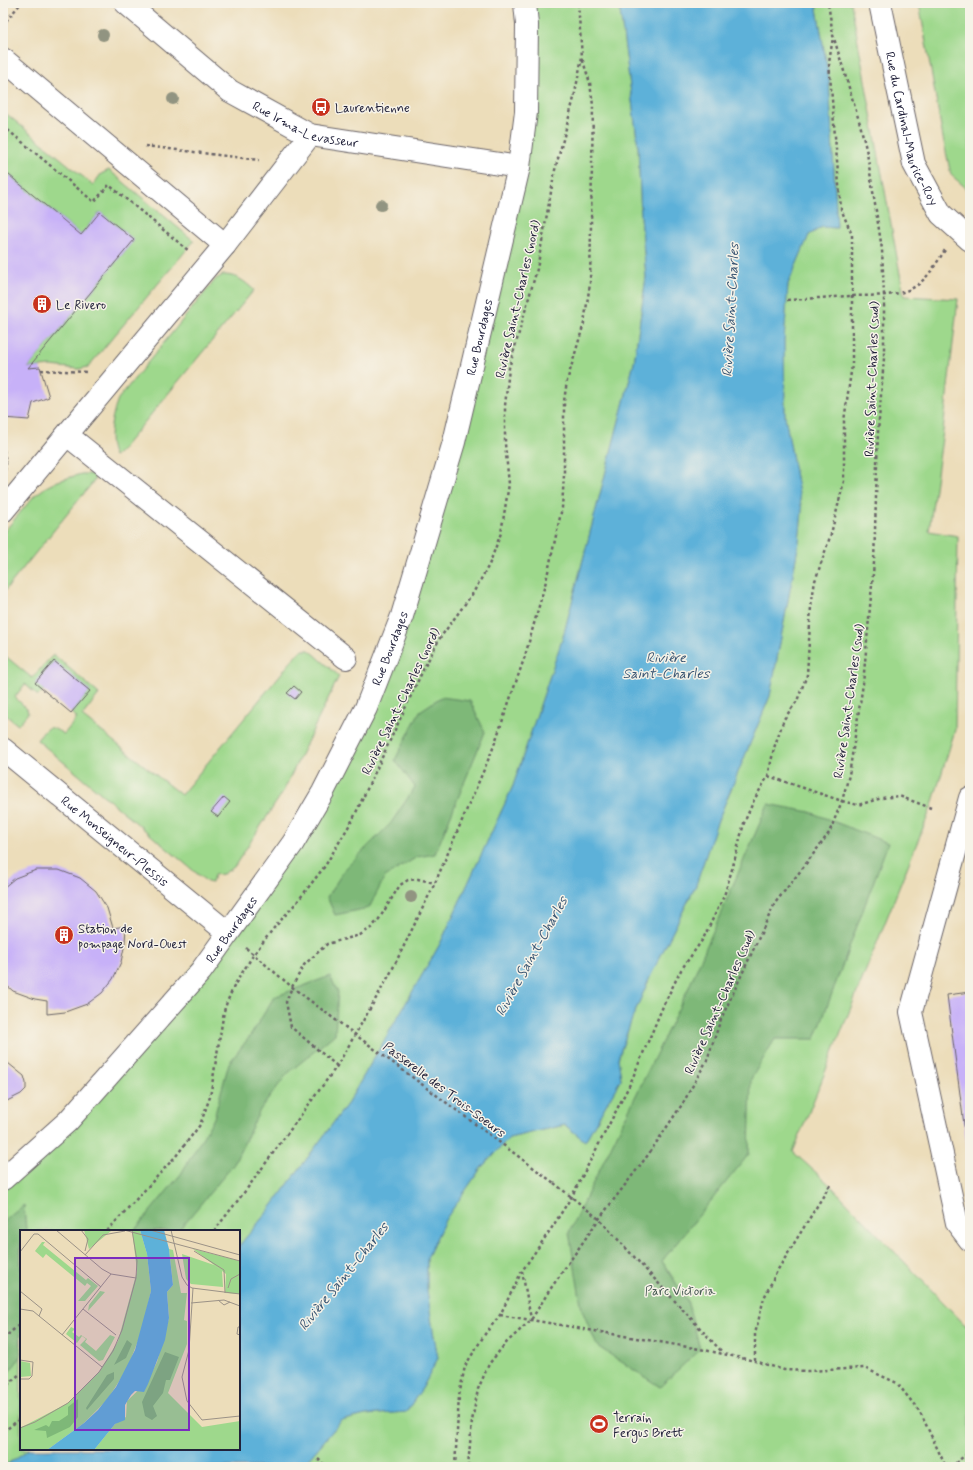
<svg xmlns="http://www.w3.org/2000/svg" width="973" height="1470" font-family="Mynerve,sans-serif">
	<style>
		.green { fill: #9ed88c; stroke: #607d64 }
		.forest { fill: #7eb878; stroke: #506d5a }
		.water { fill: #5db1d9; stroke: #406a8a }
		.building { fill: #c7b1f8 }
		.lines { fill: none; stroke-linecap: round; stroke-linejoin: round }
		.minor-casing { stroke: #696367; stroke-width: 24 }
		.path { stroke: #696367; stroke-width: 2.5; stroke-dasharray: 3 3; stroke-linecap: butt }
		.minor { stroke: #fff; stroke-width: 22 }
		.path-bridge { stroke: #696367; stroke-width: 2.5; stroke-dasharray: 3 3; stroke-linecap: butt }
		.tree { fill: #919481 }
		.labels { text-anchor: middle; stroke-width: 3; stroke-linejoin: round; paint-order: stroke }
		.poi-label { font-size: 13px; fill: #22223b; stroke: #f7f3e8; text-anchor: start }
		.street-label { font-size: 13px; fill: #22223b; stroke: #f7f3e8 }
		.park-label { font-size: 13px; fill: #475953; stroke: #f7f3e8 }
		.water-label { font-size: 14px; font-style: italic; fill: #375472; stroke: #f7f3e8 }
		.inset-road { fill: none; stroke: #9b9287; stroke-width: 1 }
		.view { fill: #7b2cbf; fill-opacity: 0.15; stroke: #7b2cbf; stroke-width: 2 }
		.inset-edge { fill: none; stroke: #22223b; stroke-width: 2 }
	</style>
	<rect width="100%" height="100%" fill="#f7f3e8"/>
	<filter id="ink" filterUnits="userSpaceOnUse"><feTurbulence type="fractalNoise" baseFrequency=".025" numOctaves="2"/><feDisplacementMap in="SourceGraphic" scale="8" xChannelSelector="R" yChannelSelector="G"/><feConvolveMatrix kernelMatrix="1 2 1 2 8 2 1 2 1" color-interpolation-filters="sRGB"/></filter>
	<filter id="wash" filterUnits="userSpaceOnUse"><feTurbulence type="fractalNoise" baseFrequency=".012" numOctaves="4" result="noise"/><feDisplacementMap in="SourceGraphic" scale="16" xChannelSelector="R" yChannelSelector="G"/><feGaussianBlur stdDeviation="0.9" result="paint"/><feColorMatrix in="noise" values="0 0 0 0 0 0 0 0 0 0 0 0 0 0 0 0 0 1.4 0 .05"/><feComposite in="paint" operator="in"/></filter>
	<g filter="url(#wash)">
		<rect width="100%" height="100%" fill="#ecddba"/>
		<path class="green" d="M525 3H619L638 146 641 216 646 277 634 363 563 637 513 786 440 944 348 1103 269 1210 239 1246V1231H21V1449H29L3 1467V1179L68 1121 293 843 402 616 519 167Z
			M816 3H851L904 296 958 299 943 431 929 531 958 536 955 730 931 808 793 1152 830 1185 970 1330V1467H302L341 1421 365 1415 406 1412 423 1387 438 1358 433 1331 427 1290V1258L445 1220 481 1168 509 1138 565 1125 585 1141 621 1079 618 1059 633 1016 651 975 696 885 716 825 770 696 799 542 802 511 785 416 784 341 788 284 809 235 822 227 837 228 829 79Z
			M919 3H970V196L965 187 951 175 943 138Z
			M3 111 93 185 101 174 109 170 194 241 88 367 79 369 51 366 28 368 134 240 100 212 81 235 3 170Z
			M223 275C237 275 244 281 254 290L119 453 114 456C106 440 112 416 118 399L216 279Z
			M81 474H90L95 476 94 481 3 593V533L34 496 46 487 58 481Z
			M304 650H309L313 653 339 676 283 792 234 867 223 874 214 875 212 883 207 882 37 740C50 724 47 725 64 734L77 718 71 713 90 691 54 661 35 683 44 690 38 696 25 684 15 697 27 709 28 713 18 725 3 713V654L32 678 52 656 54 655 99 694 82 716 181 795 299 652Z"/>
		<path class="forest" d="M441 697 470 701 485 732 435 854 417 857 385 877 369 908 335 915 327 897 345 869 391 823 415 787 395 760 420 711Z
			M768 804 810 812 888 843 815 1039H775L751 1079 749 1154 662 1261 687 1300 700 1349 660 1387 597 1346 582 1310 569 1232 688 989Z
			M330 976 338 992 335 1034 287 1074 260 1110 234 1164 178 1231H134L181 1174 214 1118 229 1063 251 1035 274 997Z
			M24 1205 26 1231H21V1357L3 1379V1222Z"/>
		<path class="water" d="M619 3H816L829 79 837 228 822 227 809 235 788 284 784 341 785 416 802 511 799 542 770 696 716 825 696 885 651 975 633 1016 618 1058 621 1079 585 1141 565 1125 509 1138 481 1168 445 1220 427 1258V1290L433 1331 438 1358 423 1387 406 1412 365 1415 341 1421 302 1467H4L29 1449H239V1246L269 1210 348 1103 440 944 513 786 563 637 634 363 646 277 641 216 638 146Z"/>
		<g id="blocks">
			<path class="building" d="M3 170 81 235 100 212 134 240 28 368 40 367 49 397 33 403 29 420 3 418Z
				M54 661 90 691 71 713 35 683Z
				M294 686 301 692 295 699 287 693Z
				M224 797 230 802 218 817 211 812Z
				M36 870H59L80 878 96 891 107 908 113 928 126 926 125 943 121 962 113 979 102 993 87 1004 65 1012 47 1014V1001L35 999 13 991 3 982V888L15 878Z
				M970 992V1163H969L947 995Z
				M3 1059 24 1076 26 1083V1089L21 1094 3 1103Z"/>
		</g>
	</g>
	<g filter="url(#ink)">
		<use href="#blocks" fill-opacity="0" stroke="#696367" stroke-width="1"/>
		<g class="lines">
			<defs>
				<g id="minor">
					<path id="s1" d="M126 3 230 91 310 135 519 167"/>
					<path id="s2" d="M880 3 914 164 941 214 970 240"/>
					<path d="M3 59 225 245"/>
					<path d="M67 435 346 658"/>
					<path d="M3 511 225 245 310 135"/>
					<path id="s3" d="M3 749 228 933"/>
					<path d="M970 798 911 1012 957 1223 970 1240"/>
					<path id="s4" d="M3 1179 68 1121 201 971 293 843 323 792 366 708 402 616 454 442 519 167 526 112 527 25 525 3"/>
				</g>
			</defs>
			<use href="#minor" class="minor-casing"/>
			<path class="path" d="M6 21 21 3
				M3 126 94 202 109 185 189 251
				M145 146 259 160
				M787 300C808 299 829 297 851 296 873 295 897 298 916 286 929 277 937 262 945 250
				M41 370 87 372
				M3 444 6 464 5 470
				M768 776 842 801 858 805 882 798 899 796 931 808
				M246 948 292 987 325 1012
				M337 1066 291 1027 286 1002 292 987 304 965 327 944 360 935 371 928 379 919 400 885 408 880 418 879 435 883
				M554 1183 599 1219 723 1353
				M107 1231 176 1156 200 1125 210 1097 224 1011 227 1002 235 984 254 954 273 929 297 902 325 866 353 819 424 668 440 638 473 593 489 565 501 533 509 484 505 444V406L509 368 537 269 555 170 574 98 582 57 578 3
				M214 1231 246 1190 337 1066 390 974 435 883 492 751 525 656 546 581 562 508 564 475V401L567 381 584 323 590 284 593 105 590 83 582 58
				M522 1271 531 1319
				M500 1315 531 1320 700 1349 755 1361 784 1370 809 1371 864 1368 897 1383 920 1412 946 1467
				M3 1339 21 1323
				M755 1361V1334L764 1298 777 1271 830 1185
				M3 1389 21 1373
				M3 1432 21 1418
				M318 1459 327 1467
				M455 1467 459 1396 465 1366 485 1334 500 1315 522 1271 551 1229 572 1196 630 1084 664 1004 681 970 703 939 724 896 733 866 744 823 754 800 768 776 774 748 784 719 797 701 807 675 811 606 815 581 831 534 844 481V421L852 365V235L841 209 829 63 833 37
				M468 1467 472 1421 478 1389 489 1364 505 1344 531 1320 549 1291 599 1219 648 1155 683 1103 707 1060 721 1019 775 903 802 869 829 833 842 801 849 775 863 684 874 563 878 432 884 358V296L882 249 867 153 860 124 833 35 828 3
				M951 1467 970 1451"/>
			<use href="#minor" class="minor"/>
			<path class="path-bridge" d="M325 1012 554 1183"/>
		</g>
		<g class="tree">
			<circle cx="103" cy="35" r="6"/>
			<circle cx="173" cy="99" r="6"/>
			<circle cx="381" cy="205" r="6"/>
			<circle cx="411" cy="897" r="6"/>
		</g>
	</g>
	<defs>
		<symbol id="bus-disc" viewBox="-11 -11 22 22"><circle r="9.5" fill="#c8321e" stroke="#f7f3e8"/><path d="M-5-6H5V4H4V6H2V4H-2V6H-4V4H-5ZM-3.5-4V0h7V-4ZM-3.5 1.2v1.5H-2V1.2ZM2 1.2v1.5H3.5V1.2Z" fill="#fff"/></symbol>
		<symbol id="building-disc" viewBox="-11 -11 22 22"><circle r="9.5" fill="#c8321e" stroke="#f7f3e8"/><path d="M-4-6H4V6H1V3H-1V6H-4ZM-2.5-4.3h1.7v1.8h-1.7ZM.8-4.3h1.7v1.8H.8ZM-2.5-1h1.7V.8h-1.7ZM.8-1h1.7V.8H.8Z" fill="#fff"/></symbol>
		<symbol id="stadium-disc" viewBox="-11 -11 22 22"><circle r="9.5" fill="#c8321e" stroke="#f7f3e8"/><path d="M0-5a6.5 5 0 1 0 0 10a6.5 5 0 1 0 0-10ZM-3.5-1.8h7v3.6h-7Z" fill="#fff"/></symbol>
	</defs>
	<g fill-rule="evenodd">
		<use href="#bus-disc" x="310" y="96" width="22" height="22"/>
		<use href="#building-disc" x="31" y="293" width="22" height="22"/>
		<use href="#building-disc" x="53" y="924" width="22" height="22"/>
		<use href="#stadium-disc" x="588" y="1413" width="22" height="22"/>
	</g>
	<g class="labels">
		<g class="poi-label">
			<text x="335" y="112">Laurentienne</text>
			<text x="56" y="309">Le Rivero</text>
			<text x="78" y="933">Station de<tspan x="78" dy="15">pompage Nord-Ouest</tspan></text>
			<text x="613" y="1422">Terrain<tspan x="613" dy="15">Fergus Brett</tspan></text>
		</g>
		<g class="street-label">
			<text dy="5" stroke="none"><textPath href="#s1" startOffset="220">Rue Irma-Levasseur</textPath></text>
			<text dy="5" stroke="none"><textPath href="#s2" startOffset="130">Rue du Cardinal-Maurice-Roy</textPath></text>
			<text transform="translate(517 299) rotate(-77)" y="5">Rivière Saint-Charles (nord)</text>
			<text dy="5" stroke="none"><textPath href="#s4" startOffset="987">Rue Bourdages</textPath></text>
			<text transform="translate(871 379) rotate(-88)" y="5">Rivière Saint-Charles (sud)</text>
			<text dy="5" stroke="none"><textPath href="#s4" startOffset="663">Rue Bourdages</textPath></text>
			<text transform="translate(400 701) rotate(-64)" y="5">Rivière Saint-Charles (nord)</text>
			<text transform="translate(848 701) rotate(-82)" y="5">Rivière Saint-Charles (sud)</text>
			<text dy="5" stroke="none"><textPath href="#s3" startOffset="145">Rue Monseigneur-Plessis</textPath></text>
			<text dy="5" stroke="none"><textPath href="#s4" startOffset="339">Rue Bourdages</textPath></text>
			<text transform="translate(719 1002) rotate(-66)" y="5">Rivière Saint-Charles (sud)</text>
			<text transform="translate(445 1089) rotate(37)" y="5">Passerelle des Trois-Soeurs</text>
		</g>
		<g class="park-label">
			<text x="680" y="1295">Parc Victoria</text>
		</g>
		<g class="water-label">
			<text transform="translate(730 310) rotate(-87)" y="5">Rivière Saint-Charles</text>
			<text x="666" y="662">Rivière<tspan x="666" dy="16">Saint-Charles</tspan></text>
			<text transform="translate(531 956) rotate(-61)" y="5">Rivière Saint-Charles</text>
			<text transform="translate(343 1276) rotate(-51)" y="5">Rivière Saint-Charles</text>
		</g>
	</g>
	<g transform="translate(20 1230)">
		<rect width="220" height="220" fill="#ecddba"/>
		<path d="M64 0H90L91 1 69 19ZM112 0H120L127 24 131 61 121 103 107 139 87 170 64 193 27 220H0V198L48 173 79 142 98 111 117 41ZM22 12H25L23 15 66 50 68 48 78 56 65 71H58L71 56 67 53 65 56 26 24 23 28 15 21ZM149 19 153 20 161 63H167L164 90 167 91V114L148 163 182 197 220 191V220H74L95 194 106 187 107 171 127 152 137 132 149 88 147 62 153 55ZM173 19 220 31V64L205 63 206 44ZM162 24 194 35 202 41 203 57 171 54 166 49ZM80 61 85 62 68 81 69 75ZM51 97 55 99 52 102 59 107 61 105 67 109 65 112 76 121 90 105 95 107 83 130 79 131 60 115 66 109 62 106 57 113 46 104ZM0 131 10 133 11 146 0 147Z" fill="#9ed88c"/>
		<path d="M107 110 112 114 106 128 94 135ZM145 122 159 127 150 150H146L143 163 133 176 137 186 132 190 125 186 122 172ZM94 142V149L67 180 66 178 87 145ZM58 169V187L50 197 27 208 26 201 14 200 26 195 29 197 32 191H39L48 185V177Z" fill="#7eb878"/>
		<path d="M120 0H144L149 19 153 55 147 62 149 88 145 110 128 154 124 162 115 161 111 165 105 175V190L95 194 74 220H27L64 193 78 180 96 157 115 120 131 61 127 24Z" fill="#5db1d9"/>
		<path class="inset-road" d="M36 0 82 39 91 44 116 48M61 0 68 9 65 21M104 0 220 31M130 0 220 25M151 0 162 47 167 55 172 58 220 64M174 21 204 40 205 63M0 22 14 4H18L81 57M65 25 83 5 105 1M173 58 169 120 162 147 167 171 182 190 220 186M208 58 211 49 220 44M0 61 22 79 19 86M198 70 204 75 210 72M171 73 204 70 220 76M0 79 13 81 19 86 82 137M63 79 96 105M220 97H218L217 104 220 105M42 105 91 44M0 130 13 132 12 146 9 149H0M0 198 15 192 48 173 79 142 93 121 102 100 116 48 117 31 112 0"/>
		<path class="view" d="M55 28H169V200H55Z"/>
		<rect width="220" height="220" class="inset-edge"/>
	</g>
	<rect width="973" height="1470" fill="none" stroke="#f7f3e8" stroke-width="16"/>
</svg>
